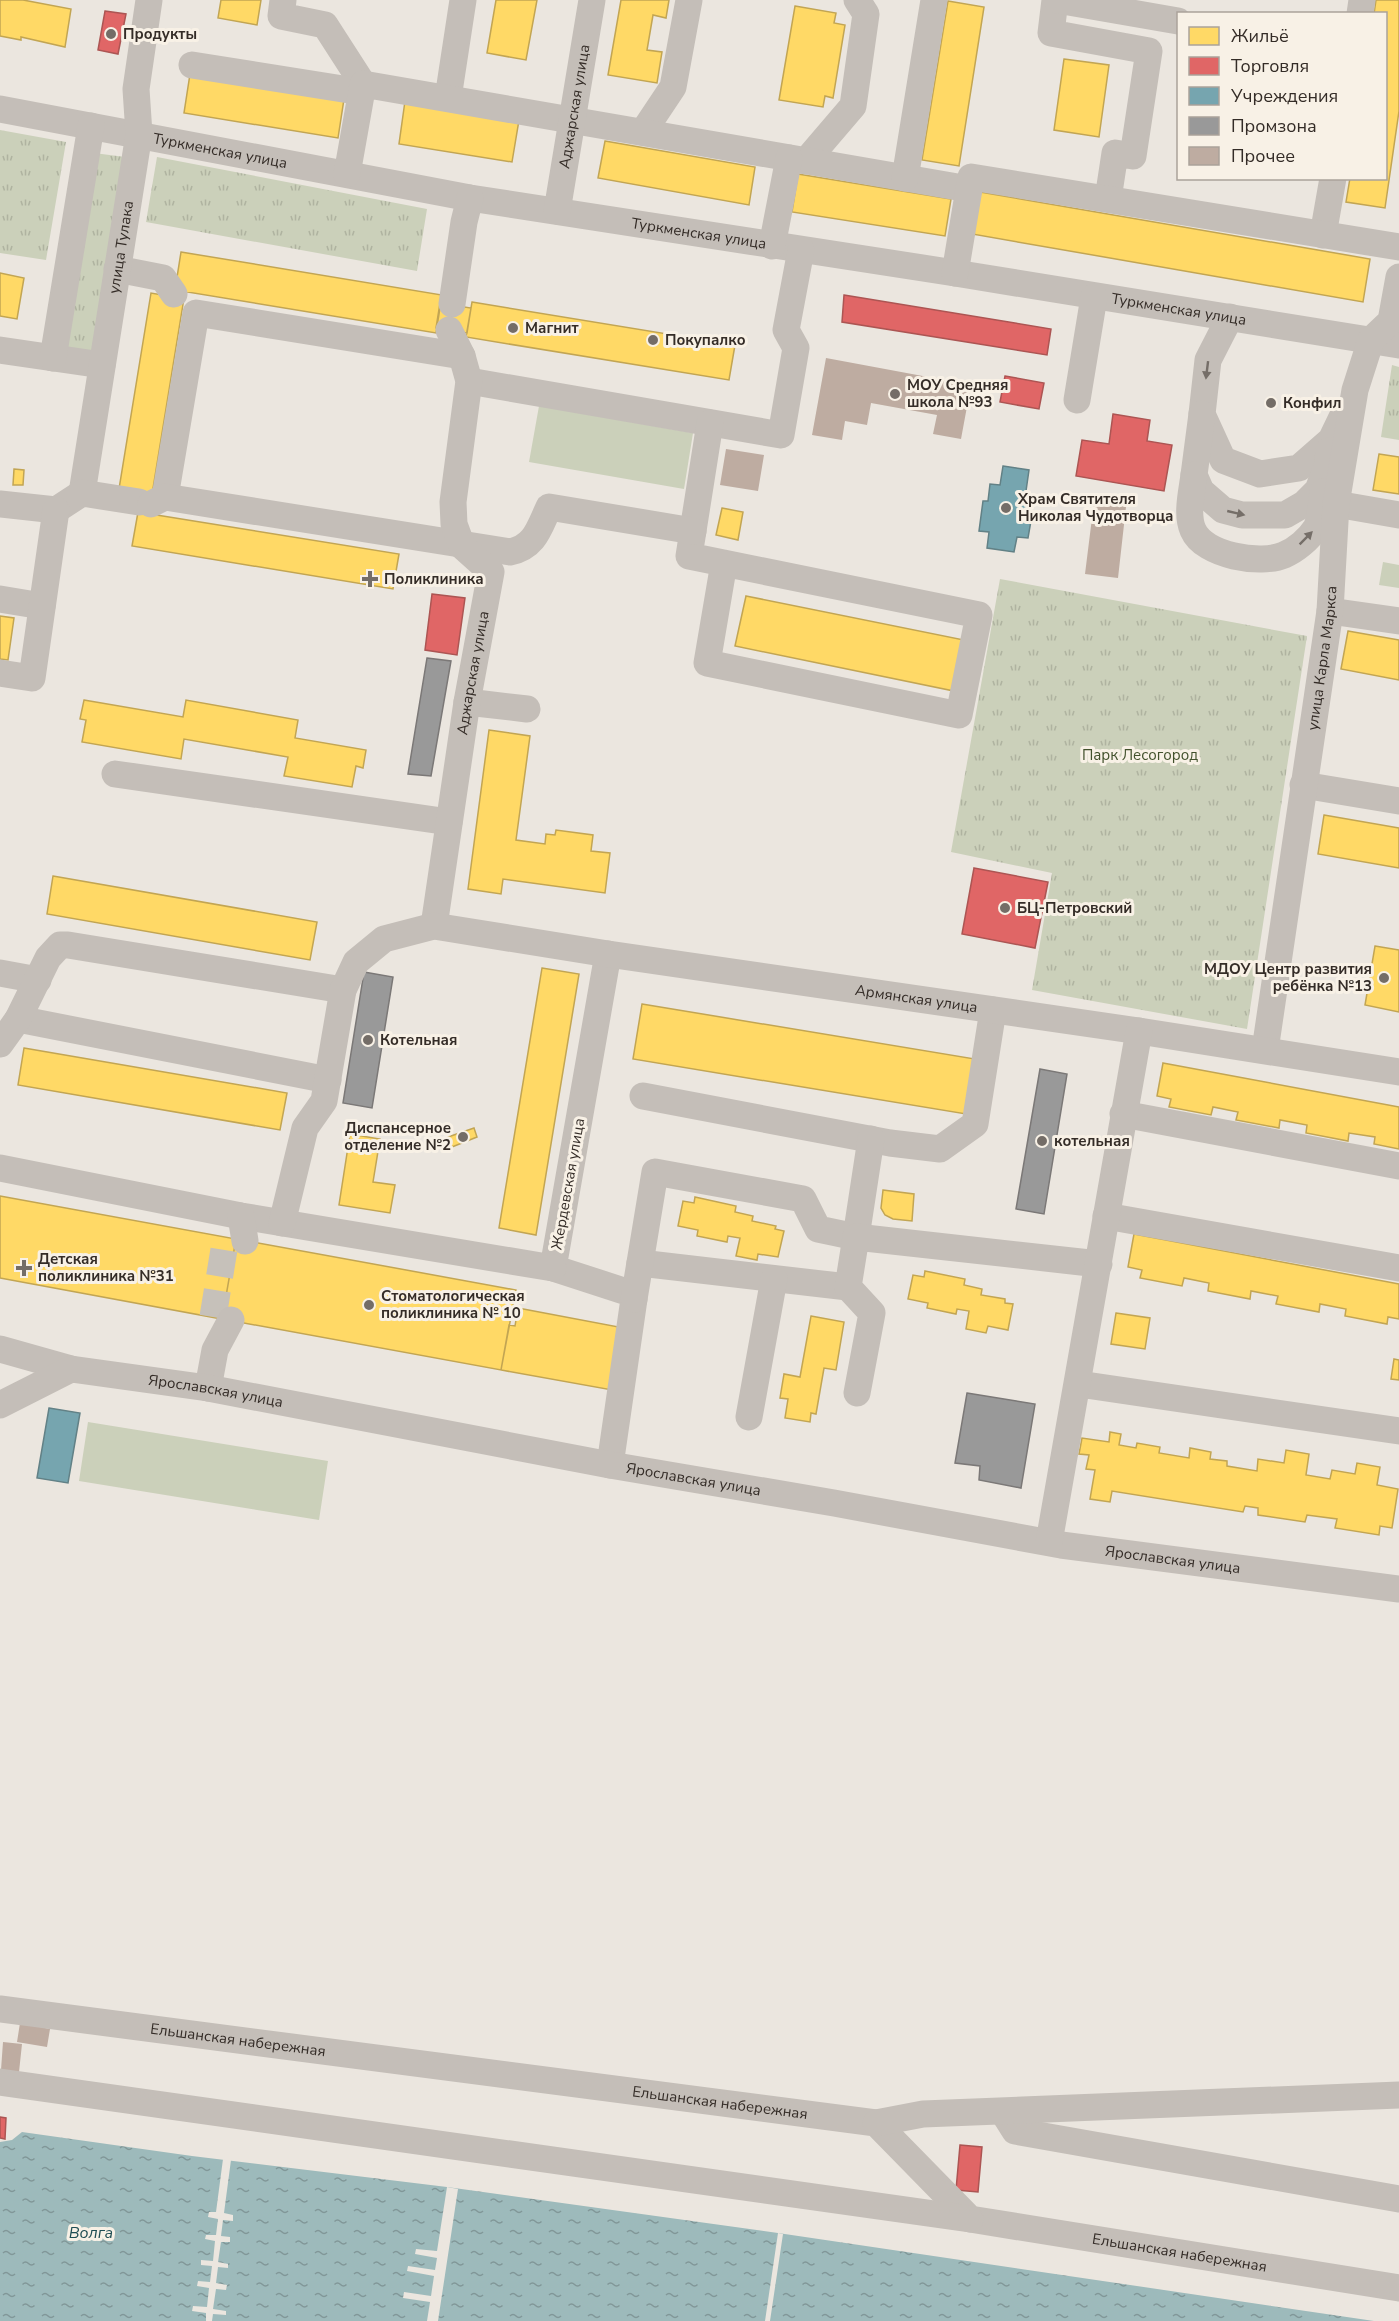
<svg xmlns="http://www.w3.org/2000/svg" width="1399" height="2321" font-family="'Nunito Sans',sans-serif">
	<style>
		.green { fill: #cbd0ba }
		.park { fill: url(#park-tufts) }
		.water { fill: url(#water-ripples) }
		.pier { fill: #ebe6df }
		.homes { fill: #ffd966; stroke: #c2a553; stroke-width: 1.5 }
		.shops { fill: #e06666; stroke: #ac5553; stroke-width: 1.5 }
		.public { fill: #76a5af; stroke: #628186; stroke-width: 1.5 }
		.industry { fill: #999; stroke: #7b7877; stroke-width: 1.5 }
		.building { fill: #beaca1 }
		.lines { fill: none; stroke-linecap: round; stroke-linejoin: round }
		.minor-tunnel { stroke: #c6c1ba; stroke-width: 27; stroke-dasharray: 27 14; stroke-linecap: butt }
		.minor { stroke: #c4beb8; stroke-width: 27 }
		.oneway { fill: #756e68 }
		.poi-dot { fill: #746d67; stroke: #f8f1e6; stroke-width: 2 }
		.labels { text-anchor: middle; stroke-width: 6; stroke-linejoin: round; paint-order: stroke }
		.poi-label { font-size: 15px; font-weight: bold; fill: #342c27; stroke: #f8f1e6; text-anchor: start }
		.street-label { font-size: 15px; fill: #342c27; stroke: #f8f1e6 }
		.park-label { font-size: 15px; fill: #42512c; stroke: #f8f1e6 }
		.water-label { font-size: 16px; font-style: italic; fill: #1f4d53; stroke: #f8f1e6 }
	</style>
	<defs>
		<pattern id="park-tufts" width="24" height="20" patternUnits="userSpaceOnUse" patternTransform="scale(1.5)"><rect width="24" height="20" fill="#cbd0ba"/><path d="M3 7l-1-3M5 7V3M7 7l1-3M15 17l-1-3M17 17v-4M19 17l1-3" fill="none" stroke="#afb3a0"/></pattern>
		<pattern id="water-ripples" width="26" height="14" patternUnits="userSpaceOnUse" patternTransform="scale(1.5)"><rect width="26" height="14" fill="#9dbabb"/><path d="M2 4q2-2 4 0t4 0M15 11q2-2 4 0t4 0" fill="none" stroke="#819798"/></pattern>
	</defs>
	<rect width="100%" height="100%" fill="#ebe6df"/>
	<path class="green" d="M539 406 693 433 684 489 529 462Z
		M1383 562 1399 565V588L1379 585Z
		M88 1422 328 1461 319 1520 79 1481Z"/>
	<path class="park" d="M0 130 66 142 46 260 0 253Z
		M94 153 125 157 94 355 63 350Z
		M157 157 427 209 417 271 146 222Z
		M1392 365 1399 367V440L1381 437Z
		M1000 579 1307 636 1247 1029 1032 990 1052 873 951 852Z"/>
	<path class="water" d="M22 2132 192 2156 447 2187 778 2233 1374 2321H0V2142L12 2140Z"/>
	<path class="pier" d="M223 2159 231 2160 224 2213 233 2215V2221L223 2220 221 2236 230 2237V2242H221L218 2262 228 2264V2268L218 2267 216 2283 227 2285 226 2290 216 2289 213 2309 226 2311V2315L213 2314 212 2321H206V2313L192 2311 193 2306 207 2307 209 2288 197 2286 198 2281 210 2282 212 2266 201 2265V2260L213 2261 215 2241 205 2239 206 2235H216L218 2219 208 2217 209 2212H216Z
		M447 2187 458 2189 438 2321H427L430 2302 403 2298 404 2292 431 2296 434 2276 407 2271 408 2266 435 2270 437 2258 415 2254 416 2249 437 2251Z
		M778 2233 783 2234 770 2321H765Z"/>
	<path class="homes" d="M0 0H23L71 9 65 47 21 37V40L0 36Z
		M221 0H261L257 25 218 18Z
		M496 0H537L526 60 487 53Z
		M621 0H669L666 18 653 15 647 50 662 52 657 83 608 75Z
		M1376 0H1399V111L1385 208 1346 202 1350 178H1386V14H1374Z
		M948 1 984 7 959 166 922 160Z
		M795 6 836 13 834 23 845 25 833 98 825 96 823 107 779 100Z
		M1064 59 1109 65 1099 137 1054 130Z
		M190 74 344 99 338 138 184 113Z
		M405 101 519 120 512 162 399 144Z
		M605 141 755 167 749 205 598 178Z
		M798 174 951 199 945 236 792 212Z
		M980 192 1370 259 1363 302 972 234Z
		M181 252 442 295 436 333 175 290Z
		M0 273 24 278 17 319 0 316Z
		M185 292 149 513 119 489 151 293 174 297Z
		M472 302 735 345 729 380 466 337Z
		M440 303 471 308 467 333 436 328Z
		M1379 454 1399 457V494L1373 490Z
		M14 469 24 470 23 485H13Z
		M722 508 743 512 738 540 716 535Z
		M138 512 399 554 393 589 132 546Z
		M746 596 964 640 954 691 735 646Z
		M0 616 14 618 8 660 0 659Z
		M1348 631 1399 640V680L1341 669Z
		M84 700 183 717 186 700 298 720 295 738 366 750 363 768 356 766 352 787 284 776 288 757 184 739 181 759 82 742 86 720 80 719Z
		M489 730 530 736 516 840 545 844 546 834 555 835 556 830 593 835 591 851 610 853 605 893 503 879 501 894 468 889Z
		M1324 815 1399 828V868L1318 854Z
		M53 876 317 922 310 960 47 914Z
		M1375 946 1399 950V1012L1365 1005Z
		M542 968 579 974 536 1235 499 1228Z
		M642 1004 975 1059 966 1114 633 1059Z
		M24 1048 287 1093 280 1130 18 1085Z
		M1163 1063 1399 1107V1149L1374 1144 1375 1137 1349 1133 1348 1141 1306 1133 1307 1125 1280 1120 1279 1128 1236 1120 1238 1112 1213 1107 1211 1115 1169 1107 1171 1099 1157 1096Z
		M474 1128 477 1137 452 1147 448 1137Z
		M350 1134 380 1139 373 1182 395 1185 390 1213 339 1205Z
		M883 1190 914 1194 912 1221 893 1219 885 1215 881 1208Z
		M0 1196 236 1239 222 1319 0 1278Z
		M695 1197 736 1206 735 1212 753 1216 752 1221 776 1226 775 1229 784 1231 778 1257 758 1254 757 1260 736 1256 740 1238 728 1236 727 1242 697 1236 698 1230 678 1226 683 1201 694 1203Z
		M1134 1234 1399 1284V1319L1388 1317 1387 1324 1345 1316 1346 1309 1320 1304 1319 1312 1276 1304 1278 1296 1251 1291 1250 1299 1208 1291 1209 1283 1184 1278 1182 1286 1140 1278 1142 1270 1128 1267Z
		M236 1239 516 1290 501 1370 222 1319Z
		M925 1271 965 1279 964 1285 982 1289 981 1295 1005 1299V1303L1013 1304 1008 1330 988 1326 986 1333 966 1329 969 1311 957 1309 956 1314 927 1308 928 1303 908 1299 913 1275 924 1277Z
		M518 1308 624 1328 612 1390 501 1370 509 1325 515 1326Z
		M1116 1313 1150 1318 1145 1349 1111 1344Z
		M811 1316 844 1322 836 1370 824 1368 816 1414 811 1413 810 1422 785 1418 788 1399 780 1398 784 1374 800 1377Z
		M1394 1359 1399 1360V1380L1391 1379Z
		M1110 1432 1121 1434 1119 1445 1136 1448 1137 1443 1160 1447 1159 1453 1189 1458 1190 1448 1211 1452 1210 1459 1227 1461V1466L1257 1471 1258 1459 1284 1463 1286 1450 1309 1454 1306 1475 1330 1479 1332 1470 1355 1474 1357 1463 1380 1467 1377 1485 1398 1489 1392 1528 1380 1526 1379 1535 1335 1528 1337 1519 1307 1515 1305 1522 1258 1515V1508L1245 1506 1243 1512 1112 1491 1110 1502 1090 1499 1095 1470 1086 1469 1089 1455 1079 1454 1082 1438 1109 1442Z"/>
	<path class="shops" d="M105 11 126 14 118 54 98 50Z
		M844 295 1051 329 1047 355 842 322Z
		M1005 376 1044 383 1039 409 1000 402Z
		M1113 414 1150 420 1147 441 1172 445 1164 491 1076 476 1082 440 1109 444Z
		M432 594 465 598 457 655 425 650Z
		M974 868 1048 882 1035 948 962 934Z
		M0 2117 6 2118 5 2139 0 2138Z
		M960 2145 982 2147 978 2192 956 2190Z"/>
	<path class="public" d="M1003 466 1029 470 1025 498 1032 499 1029 515H1032L1028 538 1017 537 1014 552 987 548 989 532 979 531 983 501H988L990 484 1000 485Z
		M49 1408 80 1413 68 1483 37 1478Z"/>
	<path class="industry" d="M427 658 451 661 431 776 408 774Z
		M364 972 393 977 372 1108 343 1103Z
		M1040 1069 1067 1074 1044 1214 1016 1209Z
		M967 1393 1035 1404 1021 1488 979 1480 980 1466 955 1463Z"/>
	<path class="building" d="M826 358 971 385 961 439 933 434 937 415 871 403 867 425 845 421 842 440 812 435Z
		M726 449 764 455 758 491 720 485Z
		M1095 494 1127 498 1118 578 1085 574Z
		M20 2023 50 2029 47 2047 17 2042Z
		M3 2042 22 2044 19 2072 1 2070Z"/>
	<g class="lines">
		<path class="minor-tunnel" d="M213 1317 226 1237"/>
		<g class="minor">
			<path d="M283 0 281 16 325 25 363 84"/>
			<path d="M1055 0 1051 33 1149 51 1133 156 1115 153 1108 199"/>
			<path d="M1057 0 1178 21"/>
			<path d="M1360 14 1362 0"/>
			<path d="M192 65 362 92"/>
			<path d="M448 98 463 0"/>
			<path id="s1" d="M0 109 470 198 955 273 1399 345"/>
			<path d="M643 132 673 87 689 0"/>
			<path d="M806 161 853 106 866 14 857 0"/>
			<path d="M347 174 363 84 969 189"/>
			<path d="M905 178 934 0"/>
			<path id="s2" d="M557 211 592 0"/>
			<path d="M1323 235 1333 178"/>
			<path d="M772 246 789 158"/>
			<path d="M117 269 163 278 174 294"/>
			<path d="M955 273 971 177 1399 247"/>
			<path d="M452 304 464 222 470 198"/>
			<path d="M1230 317 1208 360 1202 414 1223 460 1260 474 1299 468 1331 440 1344 413"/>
			<path d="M0 350 102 365"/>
			<path d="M53 358 91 126"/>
			<path d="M469 381 781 435 796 348 786 330 801 250"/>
			<path d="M1077 400 1094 297"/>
			<path d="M1202 414 1194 475 1201 491 1223 510 1242 515H1285L1304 504 1318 490 1327 467 1329 451"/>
			<path d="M710 423 689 556 979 615 959 715 707 663 724 563"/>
			<path d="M1194 475C1192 491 1186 514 1193 530 1204 556 1261 565 1284 555 1296 550 1309 539 1316 528 1321 519 1321 503 1323 492"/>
			<path id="s3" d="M82 493 139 134 136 89 149 0"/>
			<path d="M165 497 196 313 462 356"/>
			<path d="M0 504 56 510 82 493 139 502"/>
			<path d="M151 504 165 497 510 552C535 547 539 528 549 507L693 531"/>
			<path d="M1336 504 1399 515"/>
			<path d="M0 599 42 606"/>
			<path d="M1330 611 1399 621"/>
			<path d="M0 673 32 678 56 510"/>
			<path d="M467 702 527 709"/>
			<path d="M115 774 449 822"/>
			<path d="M1303 785 1399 801"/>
			<path id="s4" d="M434 926 467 702 491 572 462 546 454 524 453 502 469 381 462 356 449 330"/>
			<path d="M608 954 553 1268 633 1294 634 1299 610 1465"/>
			<path d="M0 973 38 980"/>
			<path d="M18 1019 328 1080"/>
			<path d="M0 1044 18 1019 48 958 60 945H68L343 990"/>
			<path id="s5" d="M1265 1050 1330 611 1336 504 1355 390 1371 340 1391 321 1399 277"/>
			<path d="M643 1096 890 1143 940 1149 975 1124 993 1010"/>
			<path d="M1123 1114 1399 1166"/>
			<path d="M0 1168 241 1216 553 1268"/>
			<path d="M241 1216 245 1241"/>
			<path d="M1106 1216 1399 1268"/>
			<path id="s6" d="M282 1223 305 1128 324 1101 343 990 356 962 384 939 434 926 608 954 1139 1031 1399 1072"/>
			<path d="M640 1263 848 1287"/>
			<path d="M634 1299 655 1172 803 1199 818 1229 856 1237 871 1139"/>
			<path d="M0 1349 71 1369"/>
			<path d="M1079 1384 1399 1431"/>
			<path d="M208 1388 215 1350 231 1320"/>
			<path d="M857 1393 872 1313 848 1287 856 1237 1099 1264"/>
			<path id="s7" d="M0 1405 71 1369 208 1388 610 1465 834 1503 1061 1545 1399 1589"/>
			<path d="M749 1417 774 1279"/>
			<path d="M1049 1542 1139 1031"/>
			<path id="s8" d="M0 2009 876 2123 970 2219 1399 2288"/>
			<path d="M0 2082 970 2219"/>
			<path d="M1003 2112 1015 2131 1399 2199"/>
			<path d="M876 2123 923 2114 1399 2095"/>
		</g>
	</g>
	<defs><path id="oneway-solid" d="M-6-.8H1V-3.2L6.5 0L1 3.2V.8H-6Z" transform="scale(1.5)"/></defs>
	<g class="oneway">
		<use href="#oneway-solid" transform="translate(1207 370) rotate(97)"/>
		<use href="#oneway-solid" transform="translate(1236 513) rotate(13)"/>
		<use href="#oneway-solid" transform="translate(1306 538) rotate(-45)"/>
	</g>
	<g class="poi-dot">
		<circle cx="111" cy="34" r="6"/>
		<circle cx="513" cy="328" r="6"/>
		<circle cx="653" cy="340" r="6"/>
		<circle cx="895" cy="394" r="6"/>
		<circle cx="1271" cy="403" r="6"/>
		<circle cx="1006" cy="508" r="6"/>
		<path d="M367 570h6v6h6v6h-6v6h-6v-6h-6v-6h6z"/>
		<circle cx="1005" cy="908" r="6"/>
		<circle cx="1384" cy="978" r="6"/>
		<circle cx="368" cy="1040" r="6"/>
		<circle cx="463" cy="1137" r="6"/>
		<circle cx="1042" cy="1141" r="6"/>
		<path d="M21 1259h6v6h6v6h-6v6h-6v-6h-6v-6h6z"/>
		<circle cx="369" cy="1305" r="6"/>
	</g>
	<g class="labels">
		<g class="poi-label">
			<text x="123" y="39">Продукты</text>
			<text x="525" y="333">Магнит</text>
			<text x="665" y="345">Покупалко</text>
			<text x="907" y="390">МОУ Средняя<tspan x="907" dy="17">школа №93</tspan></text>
			<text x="1283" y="408">Конфил</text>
			<text x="1018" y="504">Храм Святителя<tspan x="1018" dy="17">Николая Чудотворца</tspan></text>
			<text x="384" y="584">Поликлиника</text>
			<text x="1017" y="913">БЦ-Петровский</text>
			<text x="1372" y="974" text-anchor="end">МДОУ Центр развития<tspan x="1372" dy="17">ребёнка №13</tspan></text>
			<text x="380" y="1045">Котельная</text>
			<text x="451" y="1133" text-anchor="end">Диспансерное<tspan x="451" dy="17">отделение №2</tspan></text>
			<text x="1054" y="1146">котельная</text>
			<text x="38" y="1264">Детская<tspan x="38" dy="17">поликлиника №31</tspan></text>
			<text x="381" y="1301">Стоматологическая<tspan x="381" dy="17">поликлиника № 10</tspan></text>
		</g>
		<g class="street-label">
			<text dy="5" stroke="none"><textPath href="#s2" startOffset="106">Аджарская улица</textPath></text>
			<text dy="5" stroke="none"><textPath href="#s1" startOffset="224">Туркменская улица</textPath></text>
			<text dy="5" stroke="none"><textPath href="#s1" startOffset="710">Туркменская улица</textPath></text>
			<text dy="5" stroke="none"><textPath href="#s3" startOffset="249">улица Тулака</textPath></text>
			<text dy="5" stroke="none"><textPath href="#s1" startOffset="1196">Туркменская улица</textPath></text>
			<text dy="5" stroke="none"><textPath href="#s5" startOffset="396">улица Карла Маркса</textPath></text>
			<text dy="5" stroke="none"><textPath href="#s4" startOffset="256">Аджарская улица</textPath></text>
			<text dy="5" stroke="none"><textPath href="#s6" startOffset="850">Армянская улица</textPath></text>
			<text transform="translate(568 1184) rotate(-80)" y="5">Жердевская улица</text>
			<text dy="5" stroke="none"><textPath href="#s7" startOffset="226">Ярославская улица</textPath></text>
			<text dy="5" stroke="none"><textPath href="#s7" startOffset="712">Ярославская улица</textPath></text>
			<text dy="5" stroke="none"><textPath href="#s7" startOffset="1198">Ярославская улица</textPath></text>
			<text dy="5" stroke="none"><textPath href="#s8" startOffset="240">Ельшанская набережная</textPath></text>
			<text dy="5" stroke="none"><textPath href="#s8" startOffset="726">Ельшанская набережная</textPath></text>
			<text dy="5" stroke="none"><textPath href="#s8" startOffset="1230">Ельшанская набережная</textPath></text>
		</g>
		<g class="park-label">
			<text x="1140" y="760">Парк Лесогород</text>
		</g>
		<g class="water-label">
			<text x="91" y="2238">Волга</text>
		</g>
	</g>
	<rect x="1177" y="12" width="210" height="168" fill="#f8f1e6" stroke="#aaa29a" stroke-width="1.5"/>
	<rect x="1189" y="27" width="30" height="18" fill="#ffd966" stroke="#aaa29a" stroke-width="1.5"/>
	<text x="1231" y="42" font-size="18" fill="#342c27">Жильё</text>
	<rect x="1189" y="57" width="30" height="18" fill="#e06666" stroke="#aaa29a" stroke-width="1.5"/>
	<text x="1231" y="72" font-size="18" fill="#342c27">Торговля</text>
	<rect x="1189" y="87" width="30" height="18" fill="#76a5af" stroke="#aaa29a" stroke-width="1.5"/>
	<text x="1231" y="102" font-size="18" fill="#342c27">Учреждения</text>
	<rect x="1189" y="117" width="30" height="18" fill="#999999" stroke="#aaa29a" stroke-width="1.5"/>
	<text x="1231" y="132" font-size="18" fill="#342c27">Промзона</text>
	<rect x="1189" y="147" width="30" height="18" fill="#beaca1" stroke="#aaa29a" stroke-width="1.5"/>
	<text x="1231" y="162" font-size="18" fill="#342c27">Прочее</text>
</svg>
